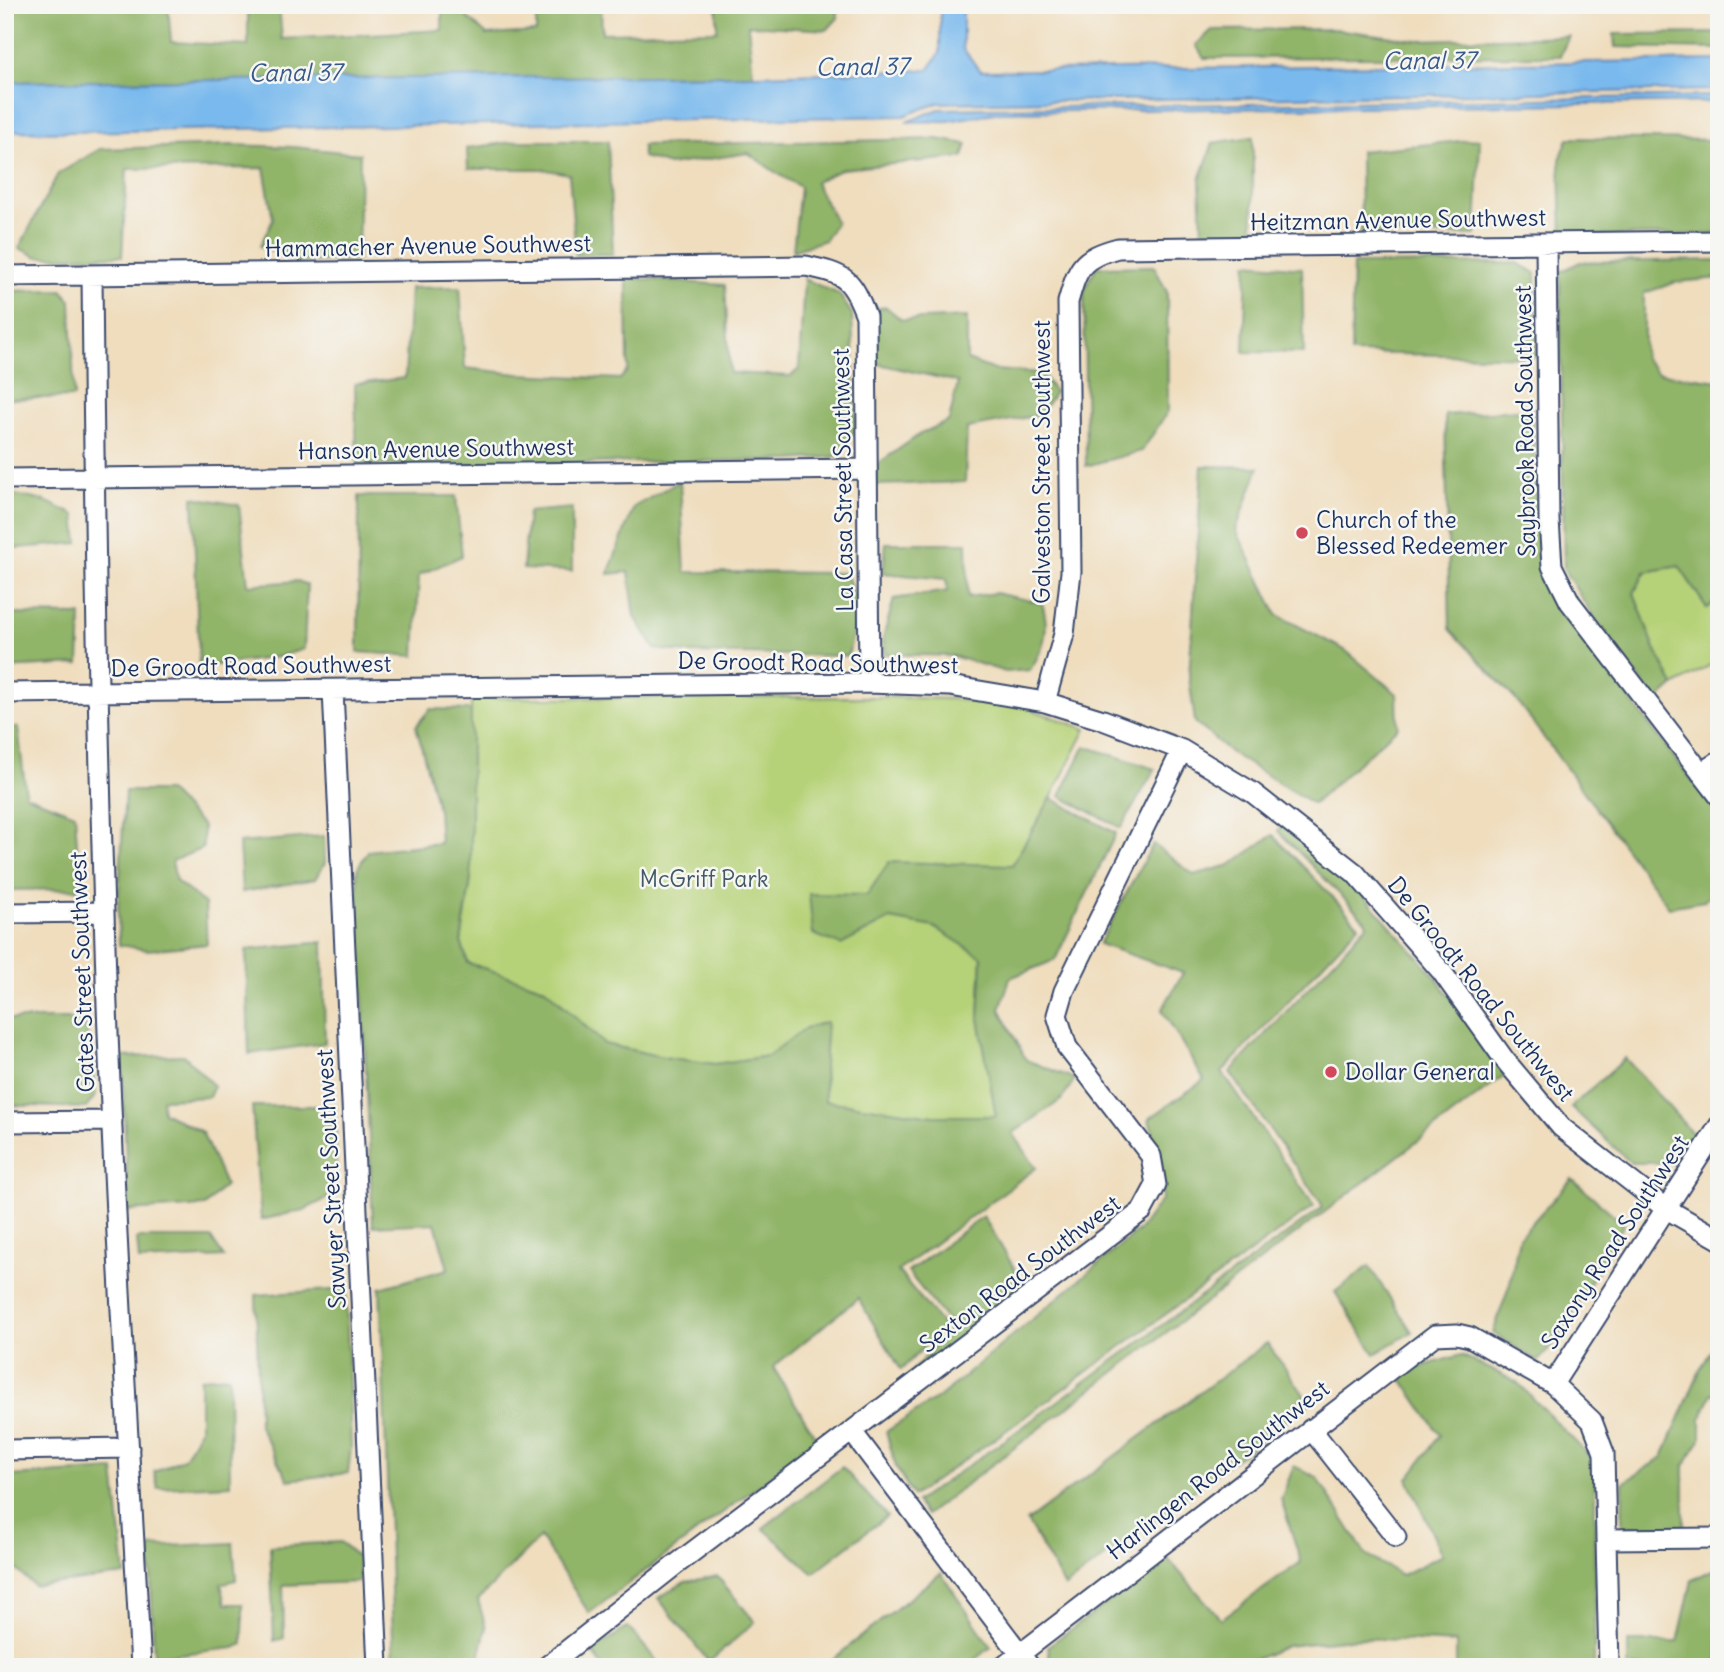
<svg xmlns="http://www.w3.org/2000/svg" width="1724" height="1672" font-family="Delius,sans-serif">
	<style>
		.green { fill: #b6d278; stroke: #68806b; stroke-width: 2 }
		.forest { fill: #90b468; stroke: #567263; stroke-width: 2 }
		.water { fill: #79b9ed; stroke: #4a74a6; stroke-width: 2 }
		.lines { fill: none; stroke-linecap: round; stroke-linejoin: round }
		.minor-casing { stroke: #3b496c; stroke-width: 23 }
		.minor { stroke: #fff; stroke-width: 19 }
		.poi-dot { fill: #d1495b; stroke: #f6f6f2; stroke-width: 2.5 }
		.labels { text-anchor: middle; stroke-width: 5; stroke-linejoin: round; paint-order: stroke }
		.street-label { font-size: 23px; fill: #1b2f5e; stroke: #f6f6f2 }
		.poi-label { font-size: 23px; fill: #1b2f5e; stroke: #f6f6f2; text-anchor: start }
		.park-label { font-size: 23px; fill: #425864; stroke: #f6f6f2 }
		.water-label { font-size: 24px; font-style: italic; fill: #375889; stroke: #f6f6f2 }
	</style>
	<rect width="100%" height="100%" fill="#f6f6f2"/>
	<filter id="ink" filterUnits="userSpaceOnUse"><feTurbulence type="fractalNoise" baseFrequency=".0143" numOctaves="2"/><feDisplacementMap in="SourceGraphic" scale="14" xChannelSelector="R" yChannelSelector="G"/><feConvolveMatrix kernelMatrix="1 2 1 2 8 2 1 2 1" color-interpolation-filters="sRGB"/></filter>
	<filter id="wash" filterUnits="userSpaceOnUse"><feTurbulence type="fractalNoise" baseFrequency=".00686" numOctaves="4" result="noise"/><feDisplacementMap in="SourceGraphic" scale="28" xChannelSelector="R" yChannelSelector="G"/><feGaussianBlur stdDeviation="1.57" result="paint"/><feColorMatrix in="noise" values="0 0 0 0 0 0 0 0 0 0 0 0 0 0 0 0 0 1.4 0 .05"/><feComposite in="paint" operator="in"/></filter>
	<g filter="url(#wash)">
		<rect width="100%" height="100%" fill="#efddbd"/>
		<path class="green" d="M1679 566 1707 608 1719 600V660L1674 686 1655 649 1634 593 1645 572Z
			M881 697 950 699 1019 705 1086 729 1051 798 1012 865 983 930 979 1018 996 1116H933L825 1101 824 1065 826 1022 806 1028 768 1056 715 1064 663 1057 604 1044 545 988 468 963 461 942 471 879V698Z"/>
		<path class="forest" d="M5 5H168L171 42 248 46V5H279L282 39 442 30V5H466L467 17 487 35 536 32 537 5H601L602 33 717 31V5H838V18L827 30 748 25 753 75 5 82Z
			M1334 29 1417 40 1569 36 1560 56 1204 58 1196 45 1212 30Z
			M1719 33V49L1615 47 1614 34Z
			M1253 137V239L1202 236 1200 180 1213 143Z
			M1568 138 1719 140V234L1562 236 1560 160Z
			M937 139 967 144 963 157 842 169 815 182 836 222 825 240 793 251 800 187 775 172 748 153 669 165 643 157 642 145Z
			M1480 139 1476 235H1361L1360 151Z
			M520 141H608L613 254 576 255 569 174 542 169H468L467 148Z
			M233 145 294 147 360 154 358 260 297 262 260 246 273 219 264 168 127 169 122 256 38 257 19 248 58 174 100 149Z
			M1719 260V278L1677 282 1644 293V358L1658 373 1719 381V600L1707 608 1679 566 1645 572 1634 593 1655 649 1674 686 1657 701 1601 629 1564 570 1560 272 1580 262Z
			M1247 263 1302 268 1304 353 1244 352Z
			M1517 263 1536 273 1537 357 1351 353 1353 264Z
			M1154 266 1167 292 1168 411 1142 451 1086 466 1084 291 1096 267Z
			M627 278 725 285 730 373 791 376 799 369 804 279 839 294 852 314 856 429 841 456 790 460 357 466 355 384 405 378 410 288 460 287 465 368 518 374 620 379 628 370Z
			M62 290 71 301 74 397 5 399V291Z
			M886 307 902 320 967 317V360L994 370 1041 373 1055 392 1040 415 967 428 965 482 876 485V465L922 433 949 421 958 382 874 363 871 309Z
			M1532 409 1540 570 1565 614 1719 816V887L1704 901 1669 907 1516 700 1450 629 1445 415Z
			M1202 466 1259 467 1236 530 1277 615 1345 650 1397 694 1398 727 1313 804 1231 753 1195 722 1189 677Z
			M680 481 685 572 846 573 859 607 848 656 689 653 655 649 635 617 629 572 608 574 634 507Z
			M5 493 45 501 75 515 78 543 5 549Z
			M359 496H456L462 556 419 575 415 656 358 652Z
			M193 497 239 505 248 585 298 581 307 585 304 649 278 657 199 667Z
			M572 508V571L523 569 528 512Z
			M886 543H967L968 597 995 593 1042 603C1050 629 1045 647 1030 670L1006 672 953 656 885 654 883 638 894 599 948 591 946 579 883 573Z
			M5 614 81 615 79 664 5 668Z
			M430 709 471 710V879L461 942 468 963 545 988 604 1044 663 1057 715 1064 768 1056 806 1028 827 1022 824 1065 825 1101 933 1116H996L979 1018 982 957 934 927 890 919 841 945 813 934 809 894 867 895 889 862 1012 865 1051 798 1116 833 1055 960 1010 978 1000 1009 1026 1060 1075 1079 1061 1100 1013 1133 1036 1168 898 1271 944 1327 901 1370 858 1298 773 1367 818 1441 589 1613 540 1537 478 1600 486 1628 477 1667H394L380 1288 448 1269 435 1223 373 1226 357 869 368 851 440 843 438 810 416 726Z
			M5 727H18L26 795 75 814 80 889 5 890Z
			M1085 746 1155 769 1121 828 1060 796Z
			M125 791H168L203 826V848L172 861 176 881 205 904 207 944 148 950 119 945 118 910Z
			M1282 826 1349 879 1435 976 1506 1074 926 1515 916 1502 1005 1440 1322 1208 1321 1203 1230 1072 1367 925 1365 920 1278 831Z
			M1273 835 1359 925 1222 1072 1314 1206 1000 1435 913 1496 896 1467 886 1432 943 1394 1140 1229 1162 1199 1161 1161 1149 1119 1204 1080 1162 1010 1183 973 1099 944 1153 844 1194 875 1230 865Z
			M324 836 325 863 315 879 242 892 239 843Z
			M323 942 325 1043 249 1054 246 950Z
			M5 1019H83L89 1039 96 1095 86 1108 5 1105Z
			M184 1055 214 1086 209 1097 162 1099 163 1112 202 1132 225 1185 205 1206 128 1211 122 1057Z
			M1625 1058 1694 1135 1673 1163H1631L1571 1107Z
			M252 1106H336V1194L304 1210 261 1220Z
			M1572 1179 1624 1224 1557 1341 1538 1361 1493 1333 1510 1283 1519 1237Z
			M983 1216 1026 1288 895 1390 952 1327 908 1272Z
			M137 1238H211L224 1257 139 1261Z
			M1369 1266 1412 1332 1375 1354 1335 1292Z
			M346 1289 351 1448 348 1473 288 1480 259 1426 256 1295Z
			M1719 1337V1396L1712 1393 1701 1418V1440L1684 1466V1526L1622 1527 1623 1483 1663 1457 1700 1370Z
			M1267 1343 1310 1403 1065 1587 1027 1521Z
			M1461 1355 1517 1382 1595 1462 1594 1667H1456V1643L1361 1638 1286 1646 1238 1667H1051L1048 1646 1168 1559 1221 1619 1301 1562 1281 1499 1294 1466 1317 1477 1366 1555 1402 1575 1442 1555 1408 1479 1440 1435 1398 1373Z
			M229 1376 230 1485 158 1488 154 1472 184 1458 200 1429V1378Z
			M842 1467 887 1516 813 1573 763 1528Z
			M114 1470 125 1575 34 1586 13 1566 10 1476Z
			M340 1542 358 1557 359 1582 283 1585 284 1638 274 1641 270 1546Z
			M233 1543 236 1580 221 1584 226 1604H243V1644L234 1648 154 1657 150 1547Z
			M1718 1567 1719 1667H1628V1642H1678L1692 1580Z
			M941 1573 991 1647 966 1667H823Z
			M717 1576 755 1622 709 1662 658 1598 685 1582Z
			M628 1627 662 1667H603L592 1651Z
			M116 1663V1667H5V1664Z"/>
		<path class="water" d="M940 5H963V49L981 71 1719 60V90L938 103 904 116 74 132 5 131V82L753 75 928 70 940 53Z
			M1719 96V102L1000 112 948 121 906 122 939 109Z"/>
	</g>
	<g filter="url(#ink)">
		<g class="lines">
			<defs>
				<path id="minor" d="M1546 243 1549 520 1552 566 1570 602 1719 796
					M92 275C94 487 97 700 104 912 111 1164 127 1415 141 1667
					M5 276 806 266C845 274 852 278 866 316L869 683
					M5 479 867 469
					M333 690 378 1667
					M5 693 869 683 950 686 1045 702 1103 720 1182 750 1253 793 1355 873 1442 972 1504 1059 1561 1127 1665 1208 1719 1239
					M1045 702 1064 634 1071 572 1068 302C1078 267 1081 258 1118 248L1719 241
					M1701 773 1719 761
					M5 913 104 912
					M5 1122 112 1121
					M1553 1384 1719 1126
					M1311 1429 1396 1537
					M853 1433 1030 1667
					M5 1450 129 1448
					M1606 1539 1719 1538
					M546 1667 674 1566 1142 1211 1156 1185 1151 1156 1067 1047 1057 1015 1064 991 1182 750
					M1003 1667 1435 1335 1457 1334 1470 1337 1553 1384 1592 1421 1604 1453 1609 1667"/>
			</defs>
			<use href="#minor" class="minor-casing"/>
			<use href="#minor" class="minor"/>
		</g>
	</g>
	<g class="poi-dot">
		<circle cx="1302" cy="533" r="7"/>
		<circle cx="1331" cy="1072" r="7"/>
	</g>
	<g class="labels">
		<g class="street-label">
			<text transform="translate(1398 220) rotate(-1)" y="8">Heitzman Avenue Southwest</text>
			<text transform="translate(428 246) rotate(-1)" y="8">Hammacher Avenue Southwest</text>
			<text transform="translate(1525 421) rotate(-91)" y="8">Saybrook Road Southwest</text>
			<text transform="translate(436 449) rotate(-1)" y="8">Hanson Avenue Southwest</text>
			<text transform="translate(1042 462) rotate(-90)" y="8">Galveston Street Southwest</text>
			<text transform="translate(843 480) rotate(-91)" y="8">La Casa Street Southwest</text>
			<text transform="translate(818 663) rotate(1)" y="8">De Groodt Road Southwest</text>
			<text transform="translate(251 666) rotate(-1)" y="8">De Groodt Road Southwest</text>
			<text transform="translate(82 972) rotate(-92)" y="8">Gates Street Southwest</text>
			<text transform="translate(1481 989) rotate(51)" y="8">De Groodt Road Southwest</text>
			<text transform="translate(331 1179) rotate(-93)" y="8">Sawyer Street Southwest</text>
			<text transform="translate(1615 1242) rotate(-57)" y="8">Saxony Road Southwest</text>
			<text transform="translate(1020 1274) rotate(-37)" y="8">Sexton Road Southwest</text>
			<text transform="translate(1218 1470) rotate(-38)" y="8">Harlingen Road Southwest</text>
		</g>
		<g class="poi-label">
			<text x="1316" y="528">Church of the<tspan x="1316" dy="26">Blessed Redeemer</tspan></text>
			<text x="1345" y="1080">Dollar General</text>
		</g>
		<g class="park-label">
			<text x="704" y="887">McGriff Park</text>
		</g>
		<g class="water-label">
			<text transform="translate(1429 61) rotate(-1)" y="8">Canal 37</text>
			<text transform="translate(862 67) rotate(-1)" y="8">Canal 37</text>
			<text transform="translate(295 73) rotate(-1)" y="8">Canal 37</text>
		</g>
	</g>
	<rect width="1724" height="1672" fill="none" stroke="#f6f6f2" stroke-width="28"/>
</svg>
